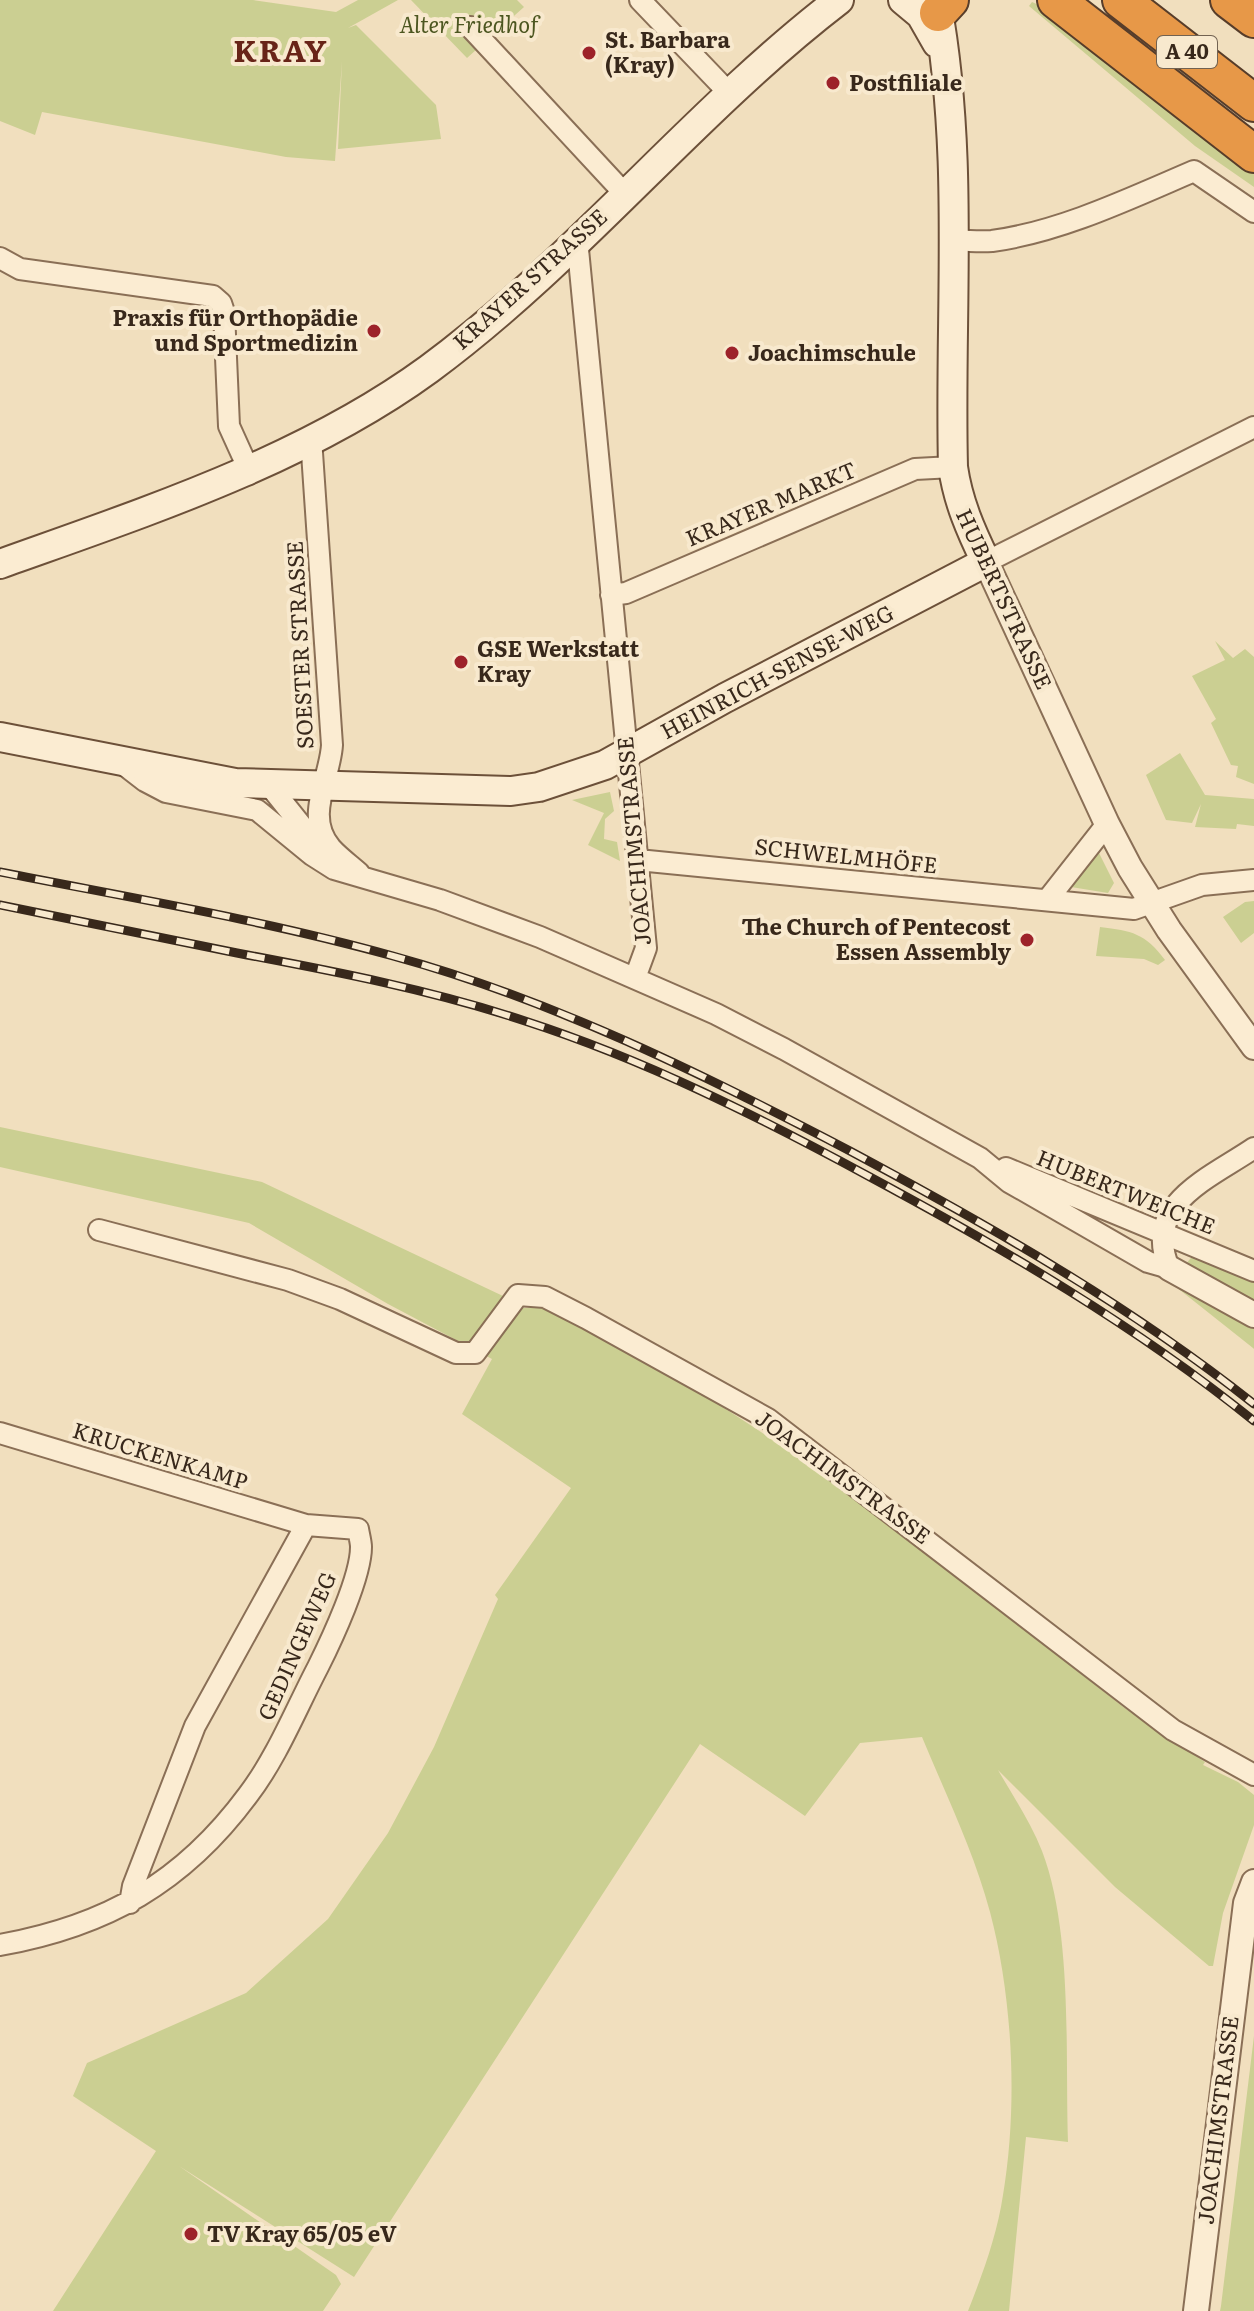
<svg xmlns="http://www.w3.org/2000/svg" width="1254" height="2311" font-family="Literata,serif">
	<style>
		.green { fill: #cbcf92 }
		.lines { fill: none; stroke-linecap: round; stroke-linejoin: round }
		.minor-casing { stroke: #8a6f56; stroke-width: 24 }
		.tertiary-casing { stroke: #8a6f56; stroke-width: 28 }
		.secondary-casing { stroke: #6c5039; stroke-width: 32 }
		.motorway-casing { stroke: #573d2a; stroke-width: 40 }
		.minor { stroke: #fbecd2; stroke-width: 20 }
		.tertiary { stroke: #fbecd2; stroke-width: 24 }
		.secondary { stroke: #fbecd2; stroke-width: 28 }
		.motorway { stroke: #e79848; stroke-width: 36 }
		.rail-casing { stroke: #38281b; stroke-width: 9 }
		.rail { stroke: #f8e9ce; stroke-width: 6; stroke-dasharray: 18; stroke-linecap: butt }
		.poi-dot { fill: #9d222a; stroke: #f8e9ce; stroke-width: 3 }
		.labels { text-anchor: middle; stroke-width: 8; stroke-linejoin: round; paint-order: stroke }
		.shield { fill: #f8e9ce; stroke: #726251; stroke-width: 2 }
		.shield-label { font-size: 20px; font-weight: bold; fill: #38281b }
		.park-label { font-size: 22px; font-style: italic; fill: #4c5620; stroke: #f8e9ce }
		.poi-label { font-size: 22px; font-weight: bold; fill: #38281b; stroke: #f8e9ce; text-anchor: start }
		.street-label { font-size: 22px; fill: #38281b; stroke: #f8e9ce }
		.district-label { font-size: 30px; font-weight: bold; letter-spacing: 2px; fill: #682418; stroke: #f8e9ce }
	</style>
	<rect width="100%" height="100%" fill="#f1dfbe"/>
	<path class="green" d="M0 0H253L336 12 358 0H398L348 28 356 25 436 105 441 139 338 149 342 61 335 161 286 157 42 112 35 135 0 121Z
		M411 0H517L524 7 467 58Z
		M1032 2 1050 10 1254 166V187L1195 146 1029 6Z
		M1215 641 1233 658 1245 649 1254 657V784L1236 777 1238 766 1231 765 1211 723 1216 719 1192 676 1225 660Z
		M1180 753 1205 795 1254 799V826L1237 824 1236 829 1195 827 1201 804 1192 823 1166 820 1146 775Z
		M610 792 614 811 605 819 604 839 617 842 620 861 588 845 604 813 572 800Z
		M1098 851 1114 883 1108 893 1071 887Z
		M1254 901V933L1241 943 1223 917 1245 902Z
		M1100 927C1132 931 1145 933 1165 960L1158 965 1144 959 1096 956Z
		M0 1127 262 1182 503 1296 521 1308H546L712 1400 761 1432 868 1508 1126 1709 1205 1762 1203 1765 1238 1782 1254 1795V1825L1223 1913 1213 1966H1209L1115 1887 998 1770C1013 1796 1031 1823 1042 1851 1073 1932 1065 2054 1068 2142L1026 2137 1009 2311H968C983 2273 997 2235 1003 2195 1018 2106 1013 1999 990 1912 974 1852 946 1795 922 1737L860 1743 805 1816 700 1744 354 2277 179 2166 336 2275 341 2284 323 2311H53L156 2151 73 2096 87 2063 246 1993 328 1919 388 1833 434 1747 498 1599 495 1595 571 1488 462 1414 492 1359 388 1304 249 1223 0 1167Z
		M1195 1253 1254 1279V1306L1185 1265Z
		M1161 1275 1254 1324V1349L1253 1348Z
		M1254 2036V2311H1220L1221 2306Z"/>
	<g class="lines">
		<defs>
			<path id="minor" d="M640 0 729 93
				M470 27 624 193
				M577 239 646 948 635 978
				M955 240C967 241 980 242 992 241 1060 232 1131 198 1194 171L1254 212
				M0 258 20 269 213 296 221 303 224 312 229 426 249 470
				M311 438 332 745C330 779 304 817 331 848 339 857 350 865 359 873
				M986 562 1254 427
				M611 595 626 593 915 469 953 467
				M123 764 145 781 166 792 257 810 312 855 334 869 440 900 540 937 716 1014 784 1049 980 1158 1009 1182 1148 1262 1169 1268
				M269 785 321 850
				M638 860 1134 909 1202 885 1254 880
				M1048 899 1107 824
				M1006 1168 1254 1271
				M99 1230 288 1280 340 1299 456 1353H475L518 1295 545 1297 586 1318 768 1419 1173 1730 1254 1775
				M1169 1268C1142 1204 1210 1178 1254 1148
				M0 1433 306 1525 358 1529C359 1535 361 1542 361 1547 361 1577 332 1639 318 1667 296 1709 277 1757 248 1795 183 1883 106 1926 0 1945
				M130 1903 133 1886 195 1726 306 1525"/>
			<path id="tertiary" d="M986 562 1107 824 1130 868 1169 930 1254 1047
				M1169 1268 1254 1315
				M1196 2311 1246 1903 1254 1882"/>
			<path id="secondary" d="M903 0 921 15 937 43
				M0 564C145 512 303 461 429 369 577 260 693 112 839 0
				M0 737 235 783 511 791 539 787 605 765 725 698 986 562C971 531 958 502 953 467 949 311 965 155 936 0"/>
			<path id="motorway" d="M1056 0 1254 154
				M1121 0 1254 103
				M1229 0 1254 19
				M938 13 950 0"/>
		</defs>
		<use href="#minor" class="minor-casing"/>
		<use href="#tertiary" class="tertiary-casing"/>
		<use href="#secondary" class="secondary-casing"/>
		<use href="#motorway" class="motorway-casing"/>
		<use href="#minor" class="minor"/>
		<use href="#tertiary" class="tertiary"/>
		<use href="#secondary" class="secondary"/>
		<use href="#motorway" class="motorway"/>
		<defs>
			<path id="rail" d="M0 872C131 898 264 920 393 956 553 1000 703 1074 850 1151 990 1226 1129 1305 1254 1404
				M0 905C79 921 158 937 237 953 333 971 432 990 525 1021 646 1060 759 1117 870 1177 1004 1249 1135 1325 1254 1421"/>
		</defs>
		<use href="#rail" class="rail-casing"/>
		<use href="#rail" class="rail"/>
	</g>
	<g class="poi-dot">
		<circle cx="589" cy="53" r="8"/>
		<circle cx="833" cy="83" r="8"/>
		<circle cx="374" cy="331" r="8"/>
		<circle cx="732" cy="353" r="8"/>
		<circle cx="461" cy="662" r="8"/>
		<circle cx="1027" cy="940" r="8"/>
		<circle cx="191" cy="2234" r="8"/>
	</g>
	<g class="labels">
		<rect class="shield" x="1157" y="36" width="60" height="32" rx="6"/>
		<g class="shield-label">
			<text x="1187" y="59">A 40</text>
		</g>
		<g class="park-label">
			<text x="469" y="33">Alter Friedhof</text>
		</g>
		<g class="poi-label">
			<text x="605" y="48">St. Barbara<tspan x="605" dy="25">(Kray)</tspan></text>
			<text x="849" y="91">Postfiliale</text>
			<text x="358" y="326" text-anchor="end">Praxis für Orthopädie<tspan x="358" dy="25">und Sportmedizin</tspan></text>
			<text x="748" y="361">Joachimschule</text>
			<text x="477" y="657">GSE Werkstatt<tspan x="477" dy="25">Kray</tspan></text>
			<text x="1011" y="935" text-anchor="end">The Church of Pentecost<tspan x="1011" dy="25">Essen Assembly</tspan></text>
			<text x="207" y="2242">TV Kray 65/05 eV</text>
		</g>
		<g class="street-label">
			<text transform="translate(530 279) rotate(-42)" y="8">KRAYER STRASSE</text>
			<text transform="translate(771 504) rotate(-23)" y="8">KRAYER MARKT</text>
			<text transform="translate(1004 599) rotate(65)" y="8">HUBERTSTRASSE</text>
			<text transform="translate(300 645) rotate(-93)" y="8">SOESTER STRASSE</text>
			<text transform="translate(777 672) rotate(-28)" y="8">HEINRICH-SENSE-WEG</text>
			<text transform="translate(634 841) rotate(-95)" y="8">JOACHIMSTRASSE</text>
			<text transform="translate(846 856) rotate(6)" y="8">SCHWELMHÖFE</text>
			<text transform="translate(1126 1192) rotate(22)" y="8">HUBERTWEICHE</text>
			<text transform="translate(160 1456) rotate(17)" y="8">KRUCKENKAMP</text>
			<text transform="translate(843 1477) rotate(36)" y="8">JOACHIMSTRASSE</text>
			<text transform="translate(297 1646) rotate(-66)" y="8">GEDINGEWEG</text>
			<text transform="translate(1218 2120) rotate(-83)" y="8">JOACHIMSTRASSE</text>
		</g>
		<g class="district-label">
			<text x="281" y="62">KRAY</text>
		</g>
	</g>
</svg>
